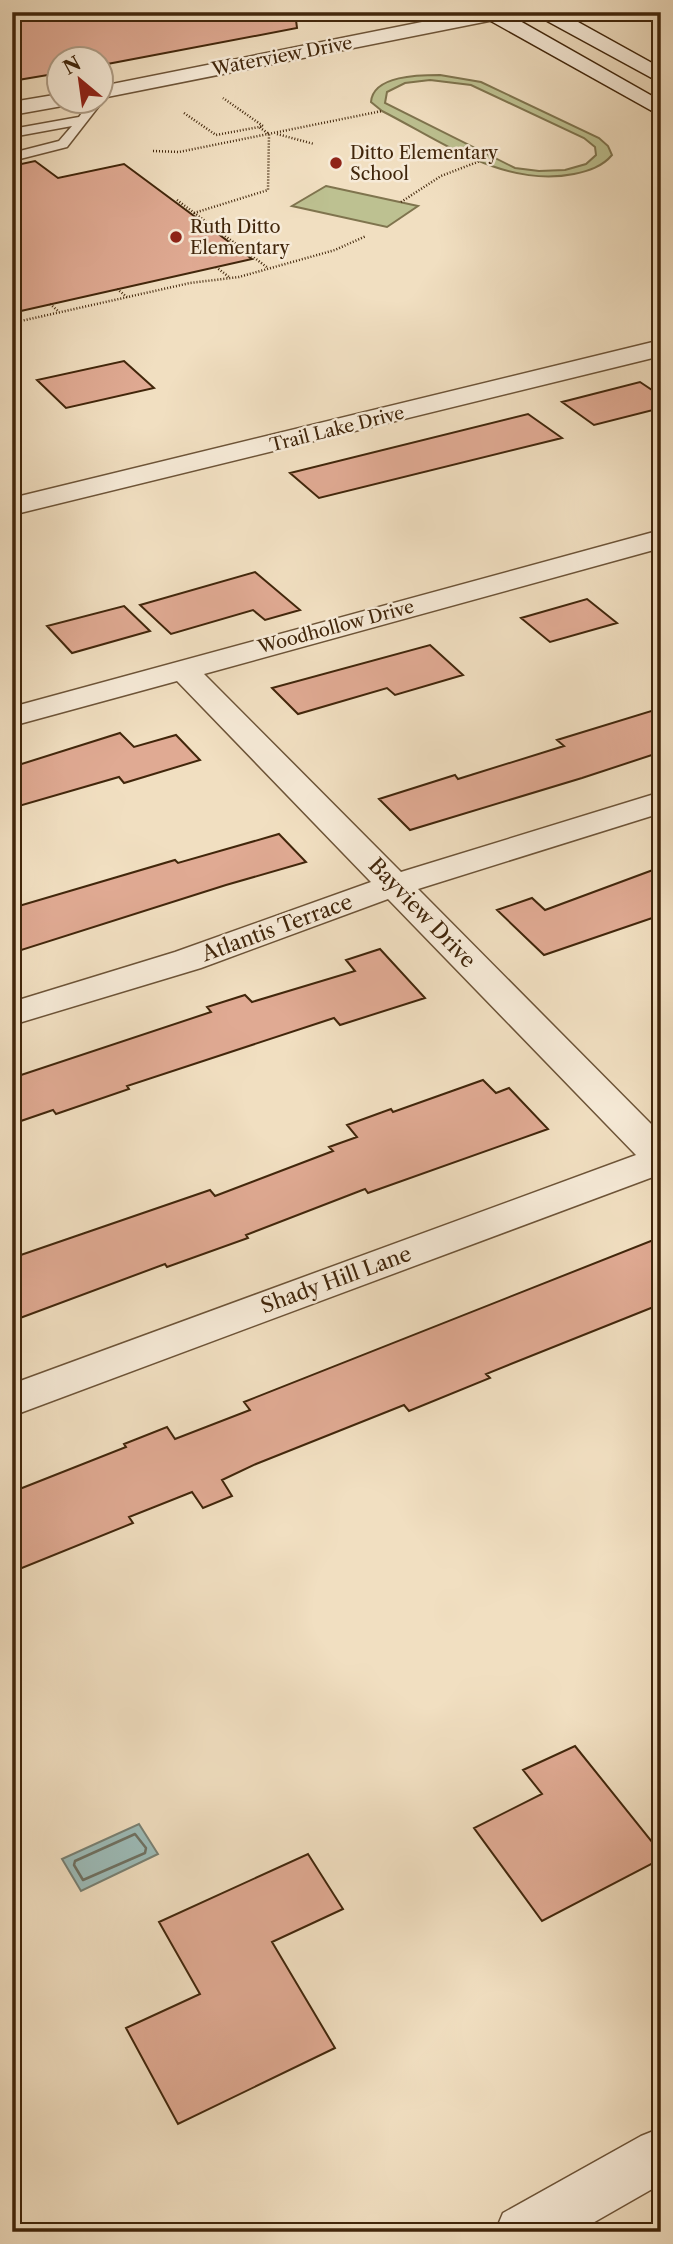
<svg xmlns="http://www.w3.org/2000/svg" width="673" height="2244" font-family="'Libre Caslon Text',serif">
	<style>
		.green { fill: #bdc191; stroke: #7f744e; stroke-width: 2; fill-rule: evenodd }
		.water { fill: #9cbcb9; stroke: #788073; stroke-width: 2 }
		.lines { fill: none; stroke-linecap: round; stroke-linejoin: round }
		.shore { stroke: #6e7162; stroke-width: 2.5 }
		.building { fill: #e0aa93; stroke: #41260b; stroke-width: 2 }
		.service-casing { stroke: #6d5438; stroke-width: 3 }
		.minor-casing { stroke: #6d5438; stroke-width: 3 }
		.tertiary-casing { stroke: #6d5438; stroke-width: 3 }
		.secondary-casing { stroke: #41260b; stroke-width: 3 }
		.path { stroke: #41260b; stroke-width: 2.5; stroke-dasharray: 1 2; stroke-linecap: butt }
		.service { fill: #f6ead7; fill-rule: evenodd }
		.minor { fill: #f6ead7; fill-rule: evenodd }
		.tertiary { fill: #f6ead7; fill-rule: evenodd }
		.secondary { fill: #f6ead7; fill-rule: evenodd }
		.poi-dot { fill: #8f2418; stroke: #f6ead7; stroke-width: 2.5 }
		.labels { text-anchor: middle; stroke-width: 5; stroke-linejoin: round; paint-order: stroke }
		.far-street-label { font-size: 18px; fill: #41260b; stroke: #f6ead7 }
		.far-poi-label { font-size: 18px; fill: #41260b; stroke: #f6ead7; text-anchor: start }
		.street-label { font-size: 21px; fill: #41260b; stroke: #f6ead7 }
	</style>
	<rect width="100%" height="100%" fill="#f1dfc1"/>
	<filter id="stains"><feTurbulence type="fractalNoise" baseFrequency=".00286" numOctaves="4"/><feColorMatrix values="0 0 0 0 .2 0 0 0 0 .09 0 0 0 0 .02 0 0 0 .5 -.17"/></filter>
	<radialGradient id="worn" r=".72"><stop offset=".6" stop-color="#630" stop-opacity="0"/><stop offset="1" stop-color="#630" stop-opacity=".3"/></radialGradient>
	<path class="green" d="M440 75 481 82 599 138 608 146 612 155C602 167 588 171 574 174 504 188 441 141 382 111L371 102C373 75 420 75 440 75ZM430 80 471 85 584 138 595 147 596 155 586 164 565 170 539 171 515 168 385 103 387 92 405 83Z
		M326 186 418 206 387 227 292 206Z"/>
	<path class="water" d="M139 1824 158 1854 81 1891 62 1859Z"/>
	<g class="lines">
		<path class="shore" d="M135 1834 146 1848 145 1853 83 1880 74 1865 75 1861Z"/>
	</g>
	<path class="building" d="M12 12H295L297 28 102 65V60H60V73L12 81Z
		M35 161 58 178 124 164 252 259 12 313V166Z
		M124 361 154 388 66 408 37 380Z
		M640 382 661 396V408L594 425 562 402Z
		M528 414 562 438 319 498 290 473Z
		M255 572 300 610 265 620 253 610 171 634 140 605Z
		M587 599 617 623 550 642 521 618Z
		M124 606 150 631 72 653 47 626Z
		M430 645 463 675 395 695 387 688 298 714 272 688Z
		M661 708V752L582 778 410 830 379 799 455 775 458 779 564 746 557 740Z
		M120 733 134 747 176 735 200 760 124 783 119 777 12 808V767Z
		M279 834 306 862 226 885 12 953V908L175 860 178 863Z
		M661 867V915L544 955 497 910 532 898 545 910Z
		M380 949 425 998 340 1025 334 1018 127 1086 129 1089 56 1114 53 1110 12 1124V1078L211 1012 207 1007 245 995 252 1002 355 971 346 960Z
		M483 1080 496 1093 509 1088 548 1129 368 1193 365 1189 246 1235 248 1238 167 1267 165 1264 12 1321V1258L210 1190 215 1196 333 1151 329 1147 357 1137 347 1125 391 1109 393 1112Z
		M661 1237V1304L486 1374 490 1378 409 1411 404 1405 256 1464 222 1480 232 1496 203 1508 192 1492 129 1517 133 1523 12 1572V1492L126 1447 124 1444 167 1427 175 1439 250 1410 244 1402Z
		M575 1746 661 1853V1859L542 1921 474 1828 542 1794 523 1770Z
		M308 1854 343 1909 272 1942 335 2048 178 2124 126 2028 200 1994 159 1922Z"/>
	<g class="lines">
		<defs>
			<path id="service" d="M90 102H102L67 147 12 161V153L59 141 72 126 12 137V129L79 117Z"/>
			<path id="minor" d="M661 340V356L12 515V498Z
				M661 530V548L204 674 401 872 661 792V813L418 889 661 1134V1174L12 1416V1384L636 1155 388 899 201 968 12 1025V1002L175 952 371 882 177 681 12 726V707Z
				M661 2128V2184L577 2232H495L503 2213 641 2136Z"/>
			<path id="tertiary" d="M472 12H514L504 18 102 98V86Z
				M60 94V102H70L68 105 12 115V102Z"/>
			<path id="secondary" d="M479 12H504L661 101V116L482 16Z
				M535 12H560L661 68V83L538 16Z"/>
		</defs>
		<use href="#service" class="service-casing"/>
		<use href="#minor" class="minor-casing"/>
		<use href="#tertiary" class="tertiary-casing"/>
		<use href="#secondary" class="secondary-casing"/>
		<path class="path" d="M184 113 216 135 259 127
			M277 134 314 144
			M153 151 179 152 382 111
			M177 200 268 268
			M401 202 441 176 480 161
			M194 213 268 190 269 134 259 127 263 126 223 98
			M216 267 229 277
			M117 289 127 297
			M50 304 59 312
			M12 323 190 283 239 277 335 250 366 236"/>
		<use href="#service" class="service"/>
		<use href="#minor" class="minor"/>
		<use href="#tertiary" class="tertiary"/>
		<use href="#secondary" class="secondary"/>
	</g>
	<g class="poi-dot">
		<circle cx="336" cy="163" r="7"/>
		<circle cx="176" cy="237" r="7"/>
	</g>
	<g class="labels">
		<g class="far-street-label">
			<text transform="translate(282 56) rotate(-11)" y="6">Waterview Drive</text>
			<text transform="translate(337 429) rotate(-14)" y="6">Trail Lake Drive</text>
			<text transform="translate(336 627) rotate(-15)" y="6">Woodhollow Drive</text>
		</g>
		<g class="far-poi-label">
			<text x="350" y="159">Ditto Elementary<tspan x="350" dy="21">School</tspan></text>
			<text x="190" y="233">Ruth Ditto<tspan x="190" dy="21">Elementary</tspan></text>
		</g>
		<g class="street-label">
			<text transform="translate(422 913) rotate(46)" y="7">Bayview Drive</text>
			<text transform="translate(277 928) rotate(-20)" y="7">Atlantis Terrace</text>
			<text transform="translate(336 1280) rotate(-20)" y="7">Shady Hill Lane</text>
		</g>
	</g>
	<rect width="673" height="2244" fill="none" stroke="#f1dfc1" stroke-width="42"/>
	<rect x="14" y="14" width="645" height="2216" fill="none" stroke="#41260b" stroke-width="3.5"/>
	<rect x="21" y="21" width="631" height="2202" fill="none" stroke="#41260b" stroke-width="2"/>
	<g transform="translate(80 80) rotate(331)"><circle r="33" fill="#f6ead7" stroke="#ae9c85" stroke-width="2"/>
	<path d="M0-5L12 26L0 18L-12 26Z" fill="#8f2418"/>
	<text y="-10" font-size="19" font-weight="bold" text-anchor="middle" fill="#41260b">N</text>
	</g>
	<rect width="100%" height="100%" filter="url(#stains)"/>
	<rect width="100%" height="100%" fill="url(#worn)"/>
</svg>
